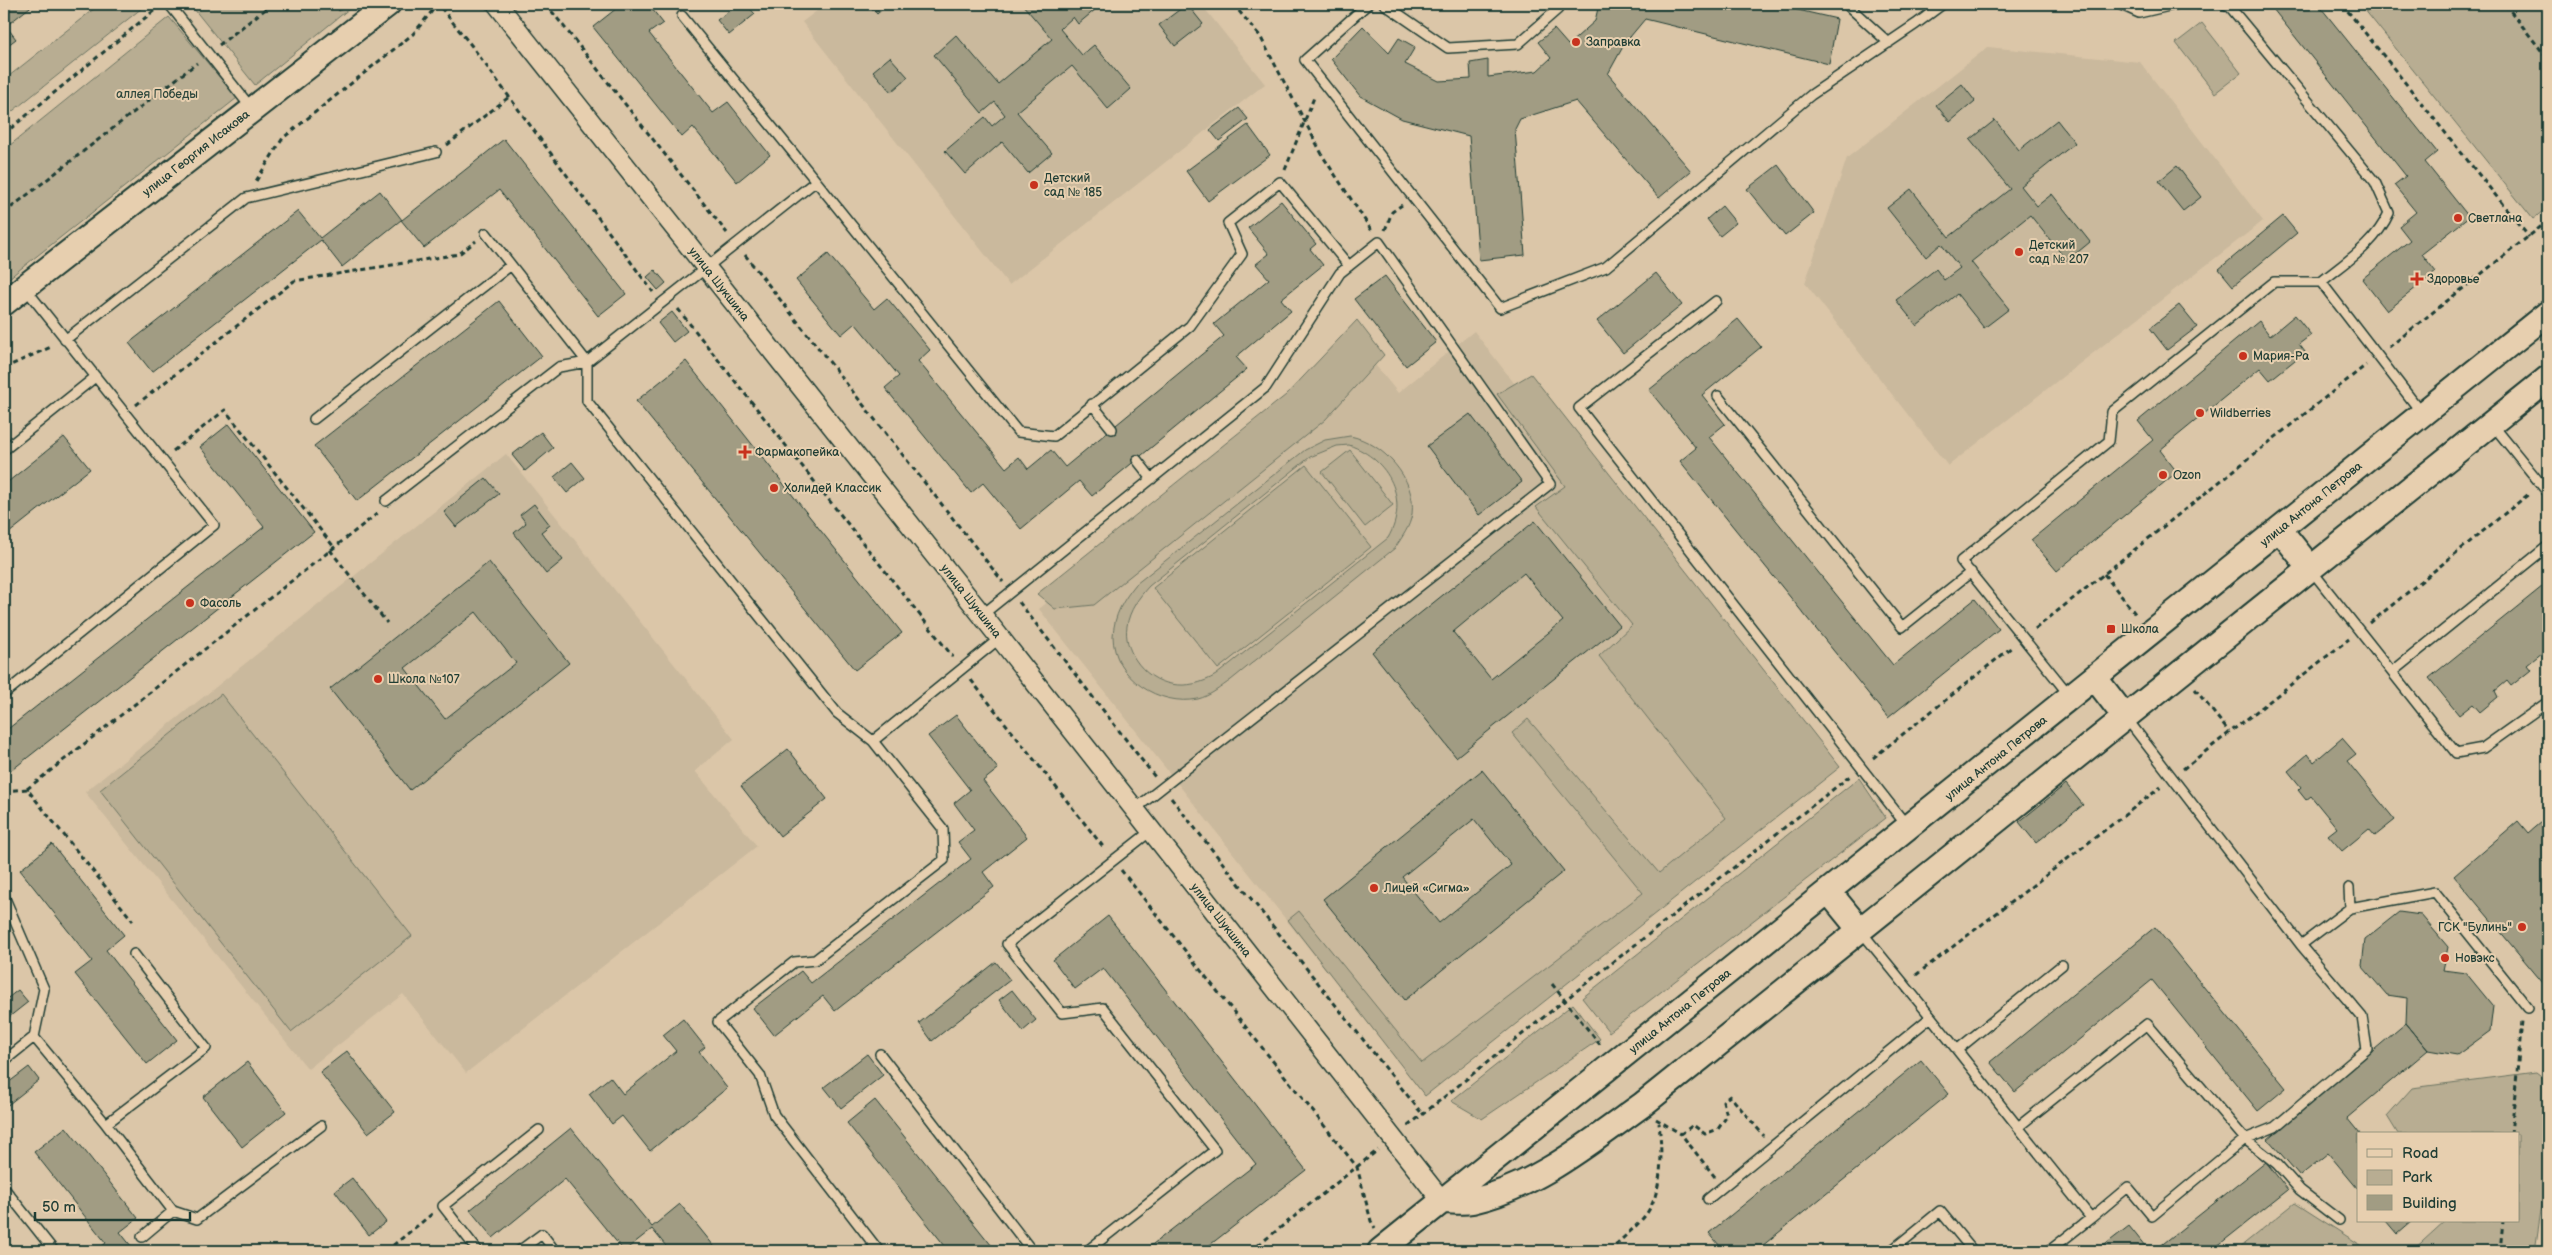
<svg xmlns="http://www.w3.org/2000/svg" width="2552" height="1255" font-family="'Balsamiq Sans',sans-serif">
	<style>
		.built { fill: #cab99d }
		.green { fill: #b8ad92; stroke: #6c7563; fill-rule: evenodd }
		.building { fill: #a19c83; stroke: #1f3d34; fill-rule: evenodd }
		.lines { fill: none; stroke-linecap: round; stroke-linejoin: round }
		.service-casing { stroke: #1f3d34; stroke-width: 12 }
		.minor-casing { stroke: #1f3d34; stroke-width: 22 }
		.tertiary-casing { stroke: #1f3d34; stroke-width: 28 }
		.path { stroke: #1f3d34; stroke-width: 3; stroke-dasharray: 5 4; stroke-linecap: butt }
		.service { stroke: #e7cfaf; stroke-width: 9 }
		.minor { stroke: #e7cfaf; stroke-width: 19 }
		.tertiary { stroke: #e7cfaf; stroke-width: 24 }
		.poi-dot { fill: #c8321e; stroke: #e7cfaf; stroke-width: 2 }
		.labels { text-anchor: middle; stroke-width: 4; stroke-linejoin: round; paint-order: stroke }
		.poi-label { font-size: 12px; fill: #1f3d34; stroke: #e7cfaf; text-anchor: start }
		.park-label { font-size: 12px; fill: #2e483d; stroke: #e7cfaf }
		.street-label { font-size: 12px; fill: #1f3d34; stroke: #e7cfaf }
	</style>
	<rect width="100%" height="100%" fill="#dbc6a8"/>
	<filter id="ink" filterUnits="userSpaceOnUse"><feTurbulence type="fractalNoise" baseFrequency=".02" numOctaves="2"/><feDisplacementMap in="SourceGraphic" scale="10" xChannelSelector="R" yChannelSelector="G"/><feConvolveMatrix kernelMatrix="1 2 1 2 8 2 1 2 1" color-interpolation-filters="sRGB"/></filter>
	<g filter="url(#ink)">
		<path class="built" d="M826 4H1201L1265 84 1009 285 802 22Z
			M1988 47 2140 62 2263 221 1948 466 1805 283 1847 158Z
			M1474 331 1815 774 1419 1087 1039 609 1360 346 1398 393Z
			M506 454 734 739 695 771 757 846 466 1073 403 994 308 1069 85 792Z"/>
		<path class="green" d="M100 4H147L4 118V80Z
			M190 4H355L255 85Z
			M2360 4H2548V207L2533 219Z
			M169 17 237 98 4 282V150Z
			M2202 23 2241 73 2215 93 2176 43Z
			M1357 320 1384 355 1325 420 1094 605 1055 609 1037 594 1286 395Z
			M1531 374 1840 767 1425 1096 1288 920 1299 911 1422 1063 1643 893 1512 733 1528 719 1659 873 1726 818 1599 656 1632 625 1536 507 1565 486 1497 394Z
			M1350 436C1382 442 1417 479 1412 514 1410 527 1402 537 1395 548L1231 680C1221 687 1210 696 1198 699 1160 707 1113 678 1113 636 1114 615 1123 600 1136 584L1305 450 1325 440ZM1349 445C1389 459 1410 500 1388 538L1216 675C1188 692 1154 688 1135 659 1129 649 1125 638 1127 626 1129 611 1139 597 1149 586L1310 457 1337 446Z
			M1350 450 1393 505 1365 527 1322 472Z
			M1306 465 1371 547 1218 669 1153 588Z
			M221 694 412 936 291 1032 100 790Z
			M1859 778 1886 818 1609 1032 1582 998Z
			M1573 1004 1600 1039 1482 1119 1451 1101Z
			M2536 1072 2548 1081V1163L2535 1251H2412L2445 1221H2518V1134H2398L2387 1116 2412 1088Z
			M2295 1203 2370 1251H2235Z"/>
		<path class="building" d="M4 4H34L6 26 16 39 4 48Z
			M334 4H348L339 11Z
			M622 4H658L652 9 663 23 649 33 713 113 728 102 770 155 737 182 693 127 682 137 593 27Z
			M738 4H746L755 14 729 35 717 20Z
			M868 4H888L877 14Z
			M1022 4H1102L1078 24 1073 17 1060 29 1082 55 1094 45 1131 89 1108 109 1072 66 1017 112 1052 153 1028 173 1002 142 965 174 945 151 985 117 992 126 1005 115 995 102 982 113 934 55 956 35 998 84 1052 39Z
			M1187 4 1203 24 1175 46 1159 25Z
			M1599 4H1772L1837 19 1829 64 1645 19 1625 43 1608 74 1691 171 1659 198 1576 101 1520 119 1515 129 1525 255 1479 260 1469 136 1402 119 1360 96 1331 59 1363 26 1389 53 1399 38 1415 47 1405 64 1439 81 1471 79 1470 63 1488 60V77L1537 71 1551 58 1538 42 1554 29 1568 45 1595 21Z
			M2269 4H2318L2437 152 2425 162 2469 217 2422 254 2436 272 2387 311 2362 279 2410 240 2399 226 2416 212 2394 185 2406 176Z
			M890 57 908 77 891 92 873 71Z
			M1962 84 1975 101 1950 122 1936 105Z
			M1239 108 1248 119 1219 141 1210 130Z
			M1995 120 2019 150 2057 120 2075 143 2021 186 2037 206 2052 194 2090 242 2067 261 2030 215 1971 262 2009 309 1984 328 1957 294 1917 326 1896 300 1936 269 1944 280 1960 268 1941 244 1926 257 1887 208 1911 189 1949 237 2010 189 1970 140Z
			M1248 125 1270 155 1208 201 1186 171Z
			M504 139 626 294 598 316 499 190 424 248 401 220 342 267 321 240 152 372 129 343 298 211 320 238 380 191 402 220Z
			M1778 165 1814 213 1785 236 1747 189Z
			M2177 166 2201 197 2183 211 2159 181Z
			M1281 201 1316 244 1310 249 1323 265 1281 299 1291 311 1236 357 1247 369 1092 496 1079 481 1021 529 983 483 971 493 885 388 899 376 855 323 841 335 796 280 828 254 874 309 887 298 930 350 918 361 1006 468 1019 457 1028 469 1051 450 1065 467 1224 336 1214 324 1269 279 1256 264 1269 254 1248 228Z
			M1722 206 1736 223 1720 236 1707 219Z
			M2283 216 2297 233 2233 286 2219 269Z
			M655 270 666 283 658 290 647 277Z
			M1656 273 1682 305 1623 353 1597 321Z
			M1385 276 1436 342 1406 366 1354 299Z
			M499 301 542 356 357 501 314 446Z
			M2179 305 2197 327 2167 350 2150 328Z
			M672 312 687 331 673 342 658 323Z
			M2295 315 2311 335 2299 344 2305 352 2270 380 2260 368 2160 450 2177 472 2057 571 2031 540 2153 440 2138 421 2259 321 2270 336Z
			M1738 319 1761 347 1702 395 1725 424 1709 437 1893 665 1975 599 1999 629 1888 718 1680 461 1696 448 1649 390Z
			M686 361 902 633 855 670 636 401Z
			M1470 414 1522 482 1479 515 1427 446Z
			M229 424 314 532 8 773 4 768V732L264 527 200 447Z
			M541 432 553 448 525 471 512 455Z
			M64 437 90 469 4 537V485Z
			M572 462 585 478 567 493 554 477Z
			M486 478 499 494 456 527 444 512Z
			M534 504 550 525 541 532 563 560 546 574 514 533 526 523 520 515Z
			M1535 521 1620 626 1456 757 1372 652ZM1524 573 1563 621 1491 679 1453 632Z
			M489 562 569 663 410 790 330 689ZM476 612 516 663 445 719 405 668Z
			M2548 582V648L2527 665 2531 670 2511 686 2507 681 2495 691 2498 697 2480 712 2473 704 2459 715 2429 678Z
			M956 715 998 769 983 781 1027 837 983 872 994 887 835 1011 823 996 774 1035 753 1008 801 971 811 983 971 859 958 842 974 830 954 803 970 790 928 736Z
			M2342 738 2356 754 2347 761 2395 820 2375 836 2369 829 2342 851 2328 835 2337 828 2311 796 2306 800 2298 790 2301 787 2288 771 2308 754 2314 762Z
			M788 749 827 799 780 836 741 786Z
			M1482 770 1564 871 1405 1000 1323 899ZM1474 819 1511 865 1439 923 1402 877Z
			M2066 784 2083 805 2036 843 2019 822Z
			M2548 816V978L2543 983 2454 876 2518 821 2528 833Z
			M52 844 124 935 106 950 177 1040 147 1064 75 974 92 961 20 870Z
			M2399 912 2421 915 2448 947 2443 970 2466 973 2493 1006 2490 1031 2457 1055 2428 1050 2406 1023 2407 998 2387 995 2362 966 2365 939Z
			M1108 916 1306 1170 1202 1251H1144L1256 1164 1103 968 1075 989 1053 960Z
			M2155 927 2286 1088 2258 1111 2152 980 2015 1092 1990 1062Z
			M996 962 1010 980 932 1041 919 1023Z
			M18 990 28 1002 4 1021V1001Z
			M1012 990 1036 1020 1023 1031 999 1000Z
			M683 1019 705 1047 699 1052 727 1088 650 1151 622 1116 612 1124 589 1094 610 1077 623 1094 676 1051 663 1035Z
			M2406 1023 2428 1050 2347 1118 2360 1134H2358V1189L2328 1153 2300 1176 2268 1139Z
			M347 1051 395 1112 368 1133 320 1072Z
			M867 1054 883 1075 841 1108 824 1087Z
			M1921 1060 1949 1094 1756 1251H1724L1709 1233Z
			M247 1062 286 1112 242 1147 203 1097Z
			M29 1067 39 1080 4 1108V1086Z
			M875 1100 996 1251H949L847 1123Z
			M66 1127 138 1218 120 1232 135 1251H96L106 1243 34 1152Z
			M571 1128 652 1227 680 1204 718 1251H670L652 1229 624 1251 565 1179 493 1238 470 1210Z
			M2266 1162 2288 1190 2211 1251H2154Z
			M352 1178 386 1222 369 1235 335 1191Z
			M2386 1221H2412L2397 1234Z
			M2129 1226 2149 1251H2097Z"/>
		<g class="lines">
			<defs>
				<path id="service" d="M169 4 252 109
					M1368 4 1305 60 1500 308 1606 267 1811 95 1916 24 1943 4
					M1384 4 1448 48 1518 44 1558 9 1559 4
					M1846 4 1889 43
					M2119 4 2139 13 2178 4
					M2224 4 2230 7 2375 182 2389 213C2375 244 2347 261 2321 282
					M682 16 816 181 587 362V401L837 713 873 741 1000 638
					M816 181 1018 432 1054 436 1190 326 1242 254 1228 223 1280 182 1349 266
					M1716 301 1579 408 1907 826
					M65 340 246 198 436 152
					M1718 396 1902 627 1971 572
					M1092 404 1112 429
					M314 419 511 265
					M2492 424 2548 493
					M4 450 94 378
					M1137 460 1152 479
					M386 501 559 367 587 362 486 233
					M2312 571 2456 753 2483 748 2548 702
					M982 615 1266 387 1340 273 1379 242 1550 484 1135 809
					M2392 672 2548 546
					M4 694 214 525 25 288
					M2070 696 1961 561 2109 441 2112 412 2274 282H2321L2421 412
					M873 741 943 829 944 860 815 960 794 962 718 1022 760 1075 774 1115 879 1251
					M2349 888 2350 908
					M4 896 44 989 34 1037
					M2301 945 2350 908 2435 892 2528 1008
					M1931 1017 2018 1127 2147 1024 2245 1139 2277 1164 2300 1190 2339 1220
					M1957 1050 2062 965
					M880 1054 1032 1251
					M4 1061 34 1037 106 1124 206 1048 134 954
					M106 1124 173 1211 142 1237
					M2018 1127 2091 1218 2128 1187 2152 1216 2245 1139 2275 1127 2367 1049 2362 1017 2301 945 2127 719
					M4 1188 54 1251
					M1708 1199 1931 1017 1860 930
					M173 1211 197 1219 321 1126
					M478 1251 443 1206 539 1130
					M519 1251 542 1234 555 1251
					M1087 1251 1215 1150 1103 1008 1062 1013 1007 944 1152 830
					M1891 1251 1940 1211 1973 1251
					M2049 1251 2091 1218"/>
				<path id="minor" d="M497 4 982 615 1442 1201"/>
				<path id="tertiary" d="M4 303 388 4
					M2280 530 2311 569
					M2095 678 2125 717
					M1829 892 1860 930
					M1442 1201C1452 1201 1463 1203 1472 1201 1536 1187 1590 1142 1642 1105L2548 378
					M1380 1251 2548 313"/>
			</defs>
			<use href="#service" class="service-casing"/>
			<use href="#minor" class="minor-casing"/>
			<use href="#tertiary" class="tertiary-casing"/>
			<path class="path" d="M546 4 727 233
				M1233 4 1260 36 1324 158 1372 231
				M2342 4 2529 237
				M2505 4 2548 59
				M219 45 272 4
				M4 134 156 9
				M447 145 509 97
				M1285 170 1315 95
				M256 181 283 138 413 34 438 4 471 45 653 292
				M4 213 197 63
				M1385 230 1392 212 1402 205
				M745 255 1003 582
				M678 309 953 657
				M2389 347 2548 221
				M4 368 53 346
				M136 405 294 281 459 254 476 241
				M173 451 225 410 334 547
				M330 550 387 623
				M2104 574 2137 616
				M1019 602 1155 777
				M2370 623 2530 493
				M2035 629 2366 365
				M971 680 1105 849
				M2195 689 2229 732
				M1873 758 2012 647
				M2183 769 2349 639
				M27 789 378 513
				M4 791 27 789 133 921
				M1171 798 1423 1115
				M1121 870 1357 1167 1371 1221 1375 1228
				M1916 975 2161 787
				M1552 984 1601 1046
				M1656 1119 1681 1134
				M1408 1126 1565 1000 1850 776
				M2511 1134 2522 1021
				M1715 1177 1681 1134 1693 1125 1705 1134 1718 1129 1727 1116 1723 1101 1730 1096 1764 1136
				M386 1251 432 1214
				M1251 1251 1378 1150
				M1609 1251C1620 1240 1643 1222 1650 1208 1663 1184 1662 1150 1659 1123
				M2500 1251 2503 1221"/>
			<use href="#service" class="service"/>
			<use href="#minor" class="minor"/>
			<use href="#tertiary" class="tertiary"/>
		</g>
	</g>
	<g class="poi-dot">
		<circle cx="1576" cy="42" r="5"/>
		<circle cx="1034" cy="185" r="5"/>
		<circle cx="2458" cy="218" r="5"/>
		<circle cx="2019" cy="252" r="5"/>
		<path d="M2414.5 271.5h5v5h5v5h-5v5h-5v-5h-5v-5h5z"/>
		<circle cx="2243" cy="356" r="5"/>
		<circle cx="2200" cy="413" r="5"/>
		<path d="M742.5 444.5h5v5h5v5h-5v5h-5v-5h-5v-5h5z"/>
		<circle cx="2163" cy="475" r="5"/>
		<circle cx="774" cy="488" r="5"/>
		<circle cx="190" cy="603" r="5"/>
		<rect x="2106" y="624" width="10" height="10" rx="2.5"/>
		<circle cx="378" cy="679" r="5"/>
		<circle cx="1374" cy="888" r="5"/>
		<circle cx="2522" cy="927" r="5"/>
		<circle cx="2445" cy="958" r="5"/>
	</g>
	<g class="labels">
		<g class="poi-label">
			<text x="1586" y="46">Заправка</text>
			<text x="1044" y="182">Детский<tspan x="1044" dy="14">сад № 185</tspan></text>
			<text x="2468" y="222">Светлана</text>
			<text x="2029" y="249">Детский<tspan x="2029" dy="14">сад № 207</tspan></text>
			<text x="2427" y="283">Здоровье</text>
			<text x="2253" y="360">Мария-Ра</text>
			<text x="2210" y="417">Wildberries</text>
			<text x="755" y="456">Фармакопейка</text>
			<text x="2173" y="479">Ozon</text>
			<text x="784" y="492">Холидей Классик</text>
			<text x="200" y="607">Фасоль</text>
			<text x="2121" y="633">Школа</text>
			<text x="388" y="683">Школа №107</text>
			<text x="1384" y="892">Лицей «Сигма»</text>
			<text x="2512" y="931" text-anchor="end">ГСК "Булинь"</text>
			<text x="2455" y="962">Новэкс</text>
		</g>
		<g class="park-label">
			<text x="157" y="98">аллея Победы</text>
		</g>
		<g class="street-label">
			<text transform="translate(196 153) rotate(-38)" y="4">улица Георгия Исакова</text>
			<text transform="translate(719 284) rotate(52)" y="4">улица Шукшина</text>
			<text transform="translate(2311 504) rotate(-39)" y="4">улица Антона Петрова</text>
			<text transform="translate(971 601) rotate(52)" y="4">улица Шукшина</text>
			<text transform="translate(1996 758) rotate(-39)" y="4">улица Антона Петрова</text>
			<text transform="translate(1221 920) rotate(52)" y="4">улица Шукшина</text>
			<text transform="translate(1680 1011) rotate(-39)" y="4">улица Антона Петрова</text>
		</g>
	</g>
	<rect width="2552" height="1255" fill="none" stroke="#e7cfaf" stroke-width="20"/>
	<rect x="10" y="10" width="2532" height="1235" fill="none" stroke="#1f3d34" stroke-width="2" filter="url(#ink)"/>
	<rect x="2357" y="1132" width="162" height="90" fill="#e7cfaf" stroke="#97957e"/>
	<rect x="2367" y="1149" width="25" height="8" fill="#e7cfaf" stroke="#97957e"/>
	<text x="2402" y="1158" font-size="15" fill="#1f3d34">Road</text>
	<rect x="2367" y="1170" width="25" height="15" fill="#b8ad92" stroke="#97957e"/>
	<text x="2402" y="1182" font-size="15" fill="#1f3d34">Park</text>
	<rect x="2367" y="1195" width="25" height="15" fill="#a19c83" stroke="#97957e"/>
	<text x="2402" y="1208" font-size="15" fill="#1f3d34">Building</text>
	<path d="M35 1212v8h155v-8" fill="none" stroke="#1f3d34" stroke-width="2.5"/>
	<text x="42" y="1212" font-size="15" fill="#1f3d34" stroke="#e7cfaf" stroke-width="4" paint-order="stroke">50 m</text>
</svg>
